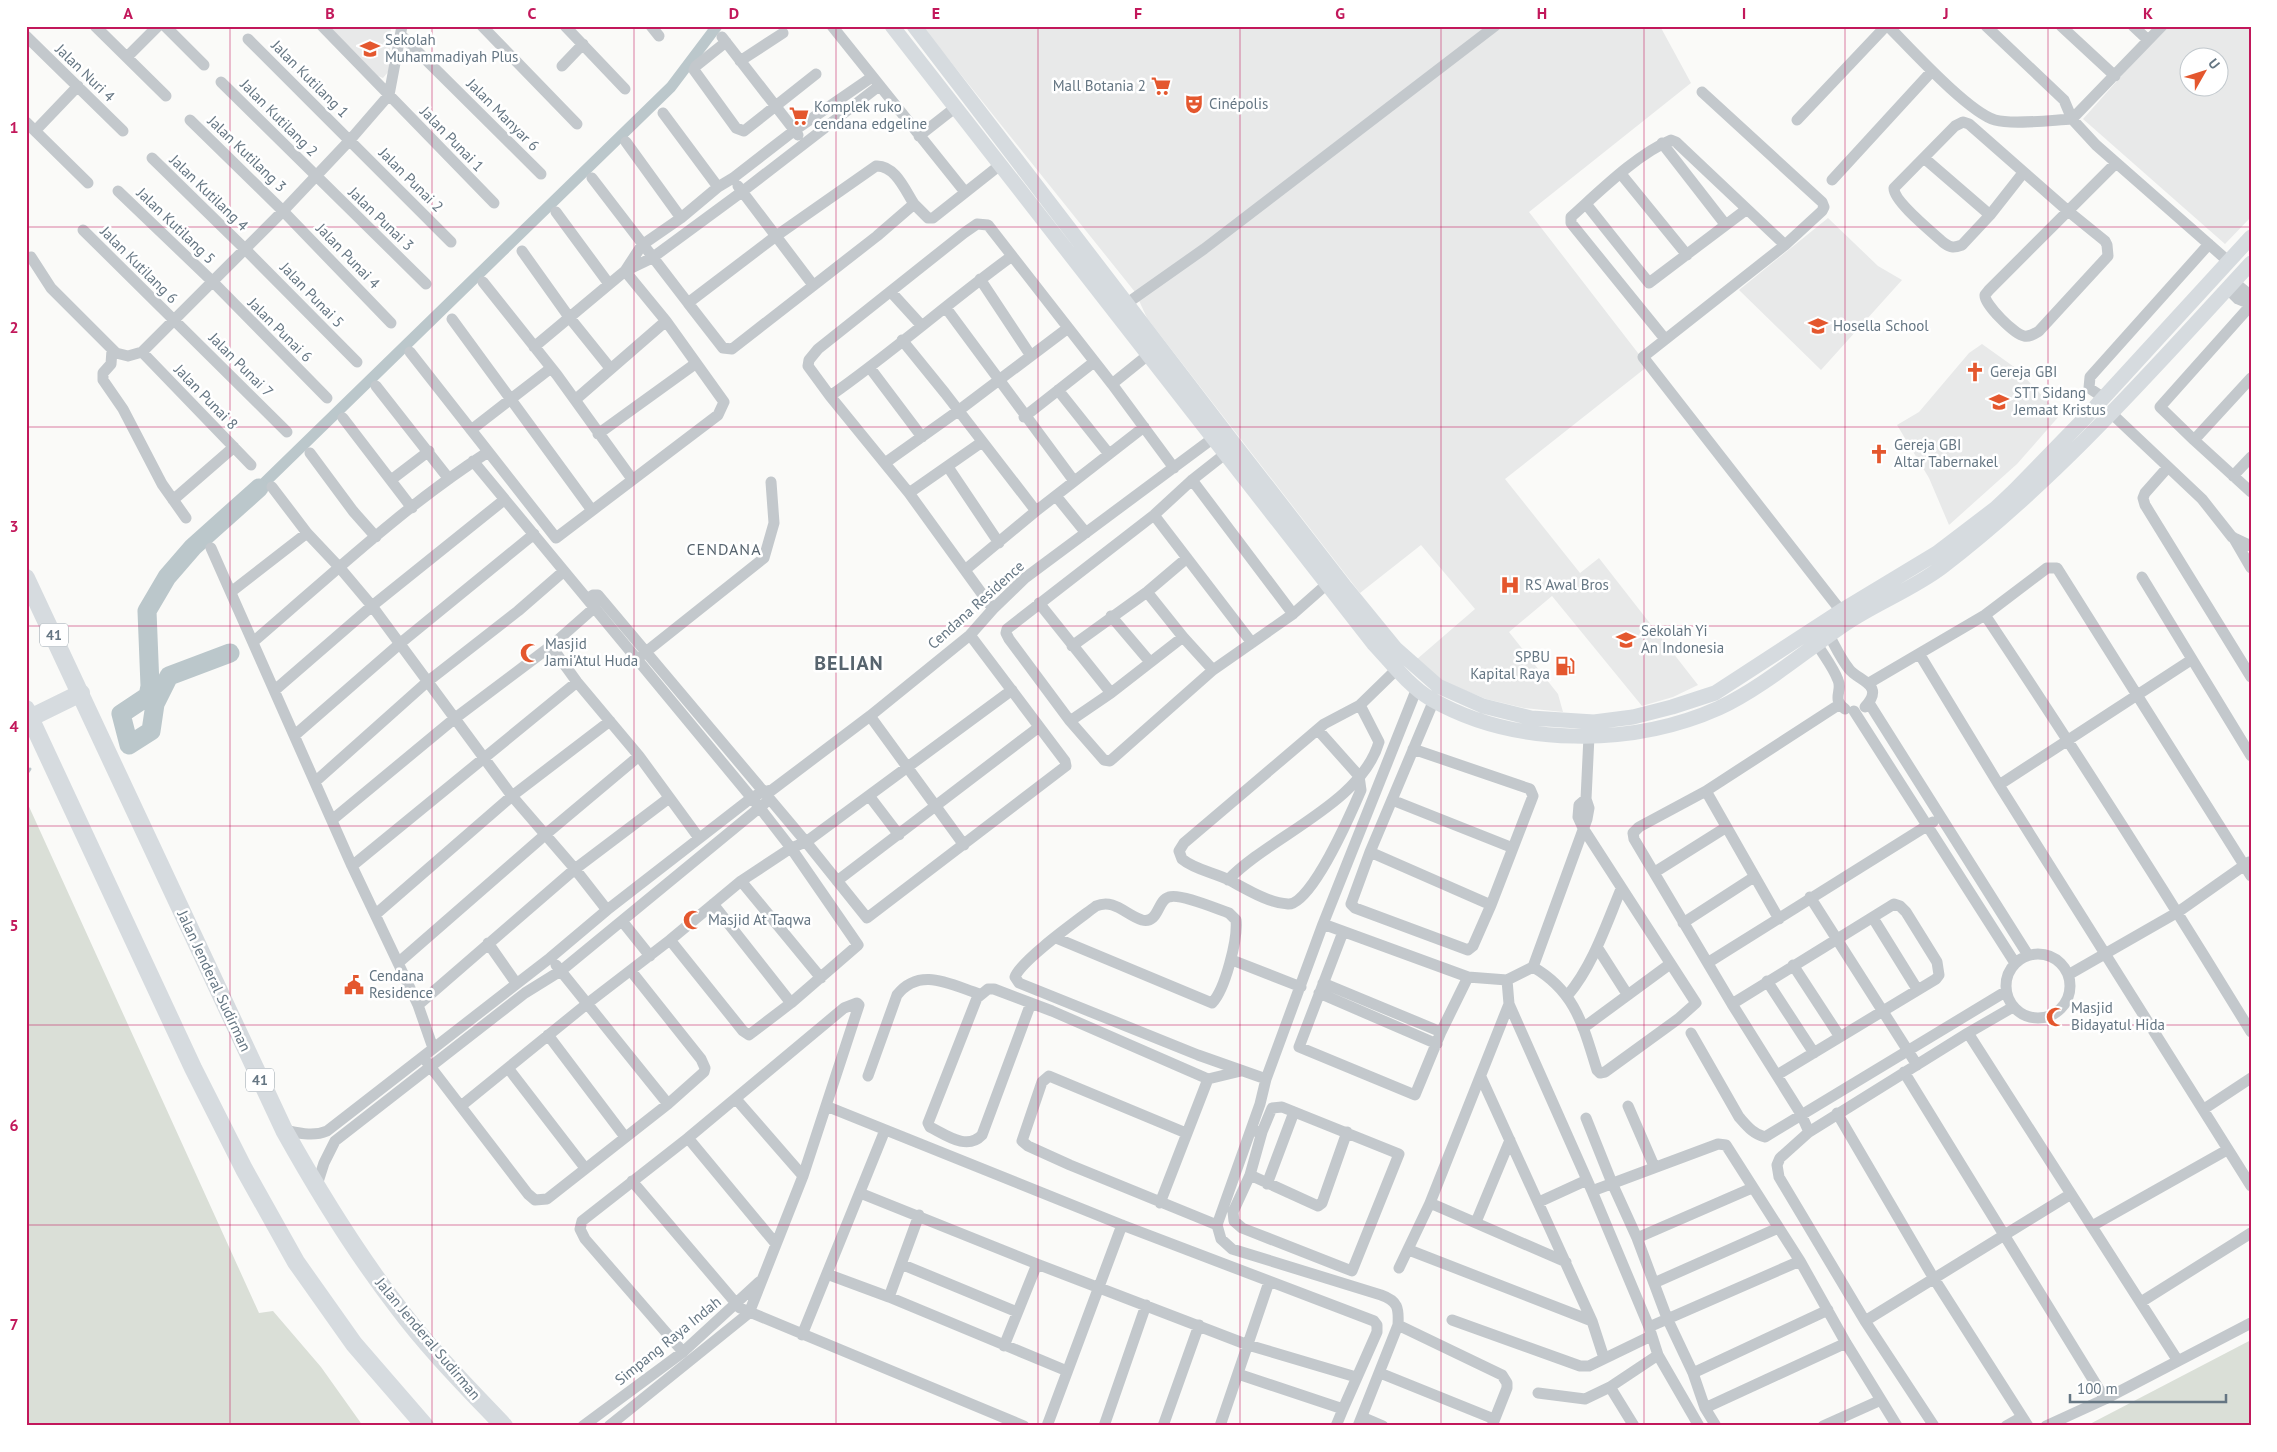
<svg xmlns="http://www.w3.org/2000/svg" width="2277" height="1452" font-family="'PT Sans',sans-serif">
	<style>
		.built { fill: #e8e9e9; fill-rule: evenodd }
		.green { fill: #dadfd7 }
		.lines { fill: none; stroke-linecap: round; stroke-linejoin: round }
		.stream { stroke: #bbc7cb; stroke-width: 3 }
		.canal { stroke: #bbc7cb; stroke-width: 11 }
		.river { stroke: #bbc7cb; stroke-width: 19 }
		.minor { stroke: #c3c8cc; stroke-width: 11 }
		.secondary { stroke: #d6dbdf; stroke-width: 15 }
		.trunk { stroke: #d6dbdf; stroke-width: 18 }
		.grid { fill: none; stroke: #c2185b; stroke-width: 1; stroke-opacity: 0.55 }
		.labels { text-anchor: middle; stroke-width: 5; stroke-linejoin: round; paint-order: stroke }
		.shield { fill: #fff; stroke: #939fa8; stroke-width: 1 }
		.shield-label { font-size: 14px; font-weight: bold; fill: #657683 }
		.poi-label { font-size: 15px; fill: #657683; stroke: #fff; text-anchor: start }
		.street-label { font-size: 15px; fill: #657683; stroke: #fff }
		.neighbourhood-label { font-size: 16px; letter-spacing: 1px; fill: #57646e; stroke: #fff }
		.district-label { font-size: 20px; font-weight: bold; letter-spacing: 1px; fill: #57646e; stroke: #fff }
		.neatline { fill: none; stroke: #c2185b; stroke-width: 2 }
		.grid-label { font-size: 16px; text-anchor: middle; font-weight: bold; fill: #c2185b }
	</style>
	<rect width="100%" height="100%" fill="#fafaf8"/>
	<path class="built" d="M329 26H391L389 71 383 78 378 76Z
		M922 26H1660L1691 83 1529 212 1648 366 1505 479 1580 573 1599 558 1698 685 1673 697 1642 706 1552 596 1509 632 1558 694 1563 712 1524 708 1486 699 1442 681 1416 660 1475 609 1421 545 1360 593 1147 318 1135 292Z
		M2166 26H2251V217L2225 244 2083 119ZM2190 58H2220V88H2190Z
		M1828 218 1878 266 1902 280 1821 370 1739 290Z
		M1982 344 2017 369 2060 415 2017 464 1949 525 1929 478 1897 425 1919 412 1969 353Z"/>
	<path class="green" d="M26 800 259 1313 273 1311 321 1367 363 1426H26Z
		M2251 1340V1426H2086Z"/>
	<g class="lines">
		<path class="stream" d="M26 775 30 769"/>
		<path class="canal" d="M259 488 671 87 717 26"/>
		<path class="river" d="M230 653 169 676 155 704 151 731 129 745 121 714 148 696 150 686 147 611 167 577 193 547 259 488"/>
		<path class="minor" d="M95 26 166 96
			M165 26 204 65
			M322 26 494 203
			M482 26 577 124
			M565 26 625 89
			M651 26 659 36
			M832 26 965 192
			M1888 26C1910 48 1968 112 1995 120 2013 125 2052 120 2072 119L2162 26
			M1986 26 2064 100 2072 119 2096 145 2228 261
			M2061 26 2115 76
			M2133 26 2148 40
			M401 35 541 174
			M26 36 123 131
			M722 37 798 135
			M248 39 451 242
			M726 42 696 66 694 70 736 128 744 131 816 74
			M127 57 158 26
			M740 61 783 33
			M562 66 583 44
			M221 82 426 284
			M1702 92 1822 202 1824 207 1822 211 1785 245 1643 357 1841 611
			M663 113 718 187
			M190 120 283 211 391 323
			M1797 120 1886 26
			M26 122 88 183
			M35 131 78 86
			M919 136 956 107
			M626 142 681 218
			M1662 143 1725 224
			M152 158 245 249 357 362
			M1924 158 1990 215
			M2023 173 1990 215 1962 245C1954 248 1951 248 1944 243 1933 233 1893 201 1894 188L1955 126 1963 122 1969 124 2068 211 2105 241 2107 245 2108 256 2039 331C2034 334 2030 337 2024 336 2015 335 1984 304 1985 295L1989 290 2116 163
			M1621 174 1687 255
			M592 178 688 303
			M1832 180 1932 71
			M738 186 813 285
			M118 191 213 282 327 398
			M914 204C905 190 895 165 876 166L776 236 688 303 723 348 732 349 877 236 914 204 928 218H933L1000 165
			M1586 204 1649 283 1747 209
			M556 212 609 284
			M83 230 287 432
			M522 251 569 317 610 368
			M31 257 51 288 116 353 128 356 142 352 283 211 350 140 389 95 402 26
			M625 271 642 245 681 218 718 187 733 178 795 130 872 77
			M980 279 1031 356
			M483 282 557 375 632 479
			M2234 282 2245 291 2250 304
			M2227 288 2238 299 2250 304
			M891 292 922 326
			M1126 304 1204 249 1495 26
			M946 308 1074 481
			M452 319 591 509
			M1665 339 1571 223V217C1599 192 1637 154 1671 140L1676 142 1785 245
			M902 340 945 393 1036 511
			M534 347 625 271 652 258 743 191 879 86
			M112 350 111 364 103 373V380L123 409 162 484 186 518
			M142 352 251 465
			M410 352 556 538 718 415 724 402 666 321 625 271
			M870 368 922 437
			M2251 378 2194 440 2251 492
			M1112 384 1148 355
			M376 386 449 479
			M1058 390 1109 454
			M830 396C893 352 950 301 1012 256
			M2104 398 2089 388 2090 377 2209 244
			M575 400 666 321
			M2110 412 2202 499 2232 537 2251 546
			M1024 417 1094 362
			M343 418 412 508
			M471 430 551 368
			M598 434 695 364
			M2194 440 2160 407 2251 305
			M310 453 353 511 376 537
			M1225 454 1192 480 1154 515 1007 629 1006 633 1009 639 1070 721 1104 760 1110 761 1213 670 1293 614 1327 584
			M473 461 760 808 791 848 858 945 791 1003 749 1035 743 1031 670 940
			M885 463 958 411 1068 328
			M948 467 999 543
			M2168 467 2145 493 2143 498 2145 505 2251 677
			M2233 476 2251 457
			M391 480 429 451
			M1192 480 1293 614
			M272 487 307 533 340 568 372 606 512 796 575 869 607 910
			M909 493 982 442
			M1056 496 1086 533
			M173 500 234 447
			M1154 515 1252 643
			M2233 537 2251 568
			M211 548 352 866 418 1005 433 1048
			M965 570 1036 511 1144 427
			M2142 577 2251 756
			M231 592 307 533
			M1147 592 1183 637 1213 670
			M587 599 593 595H598L806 842 867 918 1066 766 1065 761 970 635
			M1039 603 1111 693
			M993 609 909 493 830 396 808 366 809 360 818 349 964 233 977 224 988 225 1112 384 1174 468
			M1985 615C2077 753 2165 891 2251 1032
			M1111 616 1150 662
			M1829 635C1835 646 1841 659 1849 669 1858 681 1886 684 1865 707
			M253 642C329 577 404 506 488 452
			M1817 644C1824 656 1833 667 1838 680 1843 691 1831 699 1845 709
			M551 646 577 682 639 756 699 838
			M1072 646 1147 592 1187 558
			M642 655 764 558 774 523 771 482
			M1920 655 1999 785 2251 1186
			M1869 683 1985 615 2047 568H2057L2251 876
			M275 690 372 606 504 500
			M1869 703 2028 955
			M1854 711 2015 963
			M870 716 964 845
			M1070 721 1111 693 1183 637
			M1318 730 1359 776 1361 790C1352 811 1311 906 1288 904 1269 903 1248 890 1231 881 1216 873 1195 870 1182 859L1179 851 1184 843 1324 724 1360 705 1397 669
			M295 735 403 641 534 534
			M1589 736 1586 799 1589 808 1587 819 1533 967 1507 980 1509 1004 1592 1191 1649 1327 1658 1355 1699 1426
			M1413 749 1530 789 1533 796 1491 905 1473 946 1468 950 1355 908 1351 904 1370 852 1434 700
			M316 781 427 682 518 611 564 571
			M1999 785 2191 660
			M1706 791 1779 919
			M870 797 899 835
			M1392 800 1513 848
			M332 820 454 719 551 646 594 608
			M1370 852 1491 905
			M352 866 577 682
			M1655 872 1725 828
			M1228 880C1270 836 1361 804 1379 742L1360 705
			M741 881 821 978
			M837 881 1039 727
			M1810 897 1917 1065
			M713 904 791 1003
			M376 914 512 796 610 721
			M1873 918 1917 989
			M622 921 650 956
			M1683 923 1754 877
			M1323 924 1468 977 1507 980
			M1343 932 1299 1047 1415 1095 1441 1032 1468 977
			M1056 938 1212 1003C1225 990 1238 939 1236 920L1229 913C1217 909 1180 893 1169 897 1157 900 1159 924 1142 920 1126 915 1114 898 1096 906 1079 919 1021 960 1015 977L1019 983 1198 1055 1266 1079
			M488 943 516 983
			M1597 947 1627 994
			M2006 986a32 32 0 1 1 64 0a32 32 0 1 1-64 0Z
			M1232 960 1301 987
			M1709 962 1933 822
			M398 963 546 834 639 756
			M556 965 668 1104
			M1793 965 1840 1037
			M1533 967C1576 992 1583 1026 1597 1070L1600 1073 1605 1072 1678 1019 1696 1003 1583 828 1578 817 1579 805 1586 799
			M2068 975 2178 912 2249 862
			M1767 981 1814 1053
			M1323 983 1441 1032
			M1319 993 1437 1044
			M1568 995C1593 965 1606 925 1621 889
			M1031 1003 982 1135C967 1151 946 1135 930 1127L928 1123 977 998 988 989H994L1052 1011 1208 1079 1241 1071
			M1732 1004 1894 904 1900 906 1906 912 1937 962 1939 975 1936 979 1777 1075
			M418 1005 575 869 669 798
			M1583 1028 1670 964
			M1691 1033 1739 1117C1747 1126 1753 1134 1765 1137L2005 992
			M1968 1033 2178 1361
			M548 1035 625 1137
			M426 1061 528 1194 535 1200 547 1199 668 1104 704 1072 705 1068 701 1059 631 971
			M508 1068 585 1168
			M1904 1072 2105 1399
			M868 1076 897 995C920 966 951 985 980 994
			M1481 1077 1592 1321 1604 1358
			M736 1099 803 1176
			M461 1106 588 1003 670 940 741 881 791 848 806 842 1012 690
			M826 1106 1122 1225 1374 1321 1377 1325V1332L1343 1409
			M1628 1106 1654 1166
			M2204 1109 2251 1078
			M1837 1113 1933 1277 2028 1426
			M1586 1118 1612 1183 1637 1238 1667 1318 1693 1373 1705 1408 1716 1426
			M284 1130C299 1133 313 1137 327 1131L550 958 607 910 750 799 762 792 772 790 870 716 970 635 993 609 1025 578 1212 439
			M1251 1130 1262 1132 1250 1175 1233 1212 1234 1221 1242 1228 1352 1271 1399 1154 1282 1107 1272 1108 1262 1132
			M1809 1132 1801 1114 1732 1004 1634 839 1633 833 1639 827 1706 791 1840 704
			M1186 1133 1049 1076 1042 1082 1022 1141 1028 1146 1070 1165 1217 1225
			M688 1138 776 1244
			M1250 1175 1318 1206 1322 1203 1347 1132
			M632 1181 740 1308 1024 1426
			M1267 1184 1294 1112
			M316 1188 324 1163 335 1141 525 993 562 970 764 804
			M1592 1191 1718 1144 1726 1145 1800 1261 1846 1343 1897 1426
			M860 1193 1037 1264 1248 1345 1356 1377
			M1539 1202 1587 1180
			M1160 1203 1208 1079
			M1430 1203 1566 1262
			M1476 1222 1510 1140
			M2092 1226 2227 1150
			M1637 1238 1752 1188
			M1409 1250 1592 1321
			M901 1264 1017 1312
			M1399 1268 1430 1203 1509 1004
			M827 1274 889 1297 1067 1371
			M1654 1283 1778 1228
			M889 1297 919 1215
			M2141 1302 2251 1233
			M1452 1320 1580 1366H1589L1651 1336
			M1865 1321 2071 1194
			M1398 1325 1502 1375 1507 1383V1388L1492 1426
			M1649 1327 1800 1261
			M802 1335 885 1130
			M1004 1346 1037 1264
			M1380 1373 1494 1419
			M1693 1373 1828 1310
			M1238 1374 1343 1409 1336 1426
			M1538 1393 1585 1399 1610 1387
			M1705 1408 1846 1343
			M1362 1417 1383 1426
			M583 1426 683 1352 759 1282
			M609 1426 749 1313 803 1176 859 1005 857 1003 844 1008 688 1138 582 1221 580 1229 585 1239 683 1352
			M1047 1426 1122 1225
			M1104 1426 1146 1305
			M1163 1426 1199 1325
			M1220 1426 1269 1282
			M1358 1426 1398 1325C1399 1308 1398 1301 1381 1295L1232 1249 1221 1239 1217 1225 1260 1104 1266 1079 1323 924 1417 688
			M1634 1426 1610 1387 1658 1355
			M1823 1426 1881 1400
			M1934 1426 1865 1321 1779 1177 1777 1165 1780 1158 1809 1132 1968 1033 2013 1007
			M2006 1426 2022 1417
			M2046 1426 2105 1399 2251 1323"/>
		<path class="secondary" d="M892 26 1373 643C1391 662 1408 685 1431 699 1514 747 1632 747 1719 708 1762 688 1805 651 1845 624 1876 603 1913 589 1942 567 2056 480 2154 368 2251 263
			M914 26 1235 445 1346 588 1395 648 1438 686 1483 706 1531 718 1594 722 1633 717 1672 707 1715 693 1841 611 1937 553 1996 508 2014 491 2085 418 2251 237"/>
		<path class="trunk" d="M26 578 284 1130C318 1191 354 1250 397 1306 429 1349 467 1387 504 1426
			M26 709 193 1068 244 1169 296 1262 354 1344 425 1426
			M30 718 81 693"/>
	</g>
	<path class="grid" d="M230 26V1426M432 26V1426M634 26V1426M836 26V1426M1038 26V1426M1240 26V1426M1441 26V1426M1644 26V1426M1845 26V1426M2048 26V1426M26 227H2251M26 427H2251M26 626H2251M26 826H2251M26 1025H2251M26 1225H2251"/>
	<defs>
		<symbol id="school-bare" viewBox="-9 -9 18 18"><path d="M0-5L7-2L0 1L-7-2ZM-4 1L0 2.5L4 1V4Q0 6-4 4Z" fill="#e4572e" stroke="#fff" stroke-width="2.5" paint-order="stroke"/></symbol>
		<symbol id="supermarket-bare" viewBox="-9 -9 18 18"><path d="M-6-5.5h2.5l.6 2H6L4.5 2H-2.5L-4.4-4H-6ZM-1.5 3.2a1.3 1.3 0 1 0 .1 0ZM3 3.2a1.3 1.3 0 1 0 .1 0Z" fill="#e4572e" stroke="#fff" stroke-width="2.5" paint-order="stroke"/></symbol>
		<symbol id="theatre-bare" viewBox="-9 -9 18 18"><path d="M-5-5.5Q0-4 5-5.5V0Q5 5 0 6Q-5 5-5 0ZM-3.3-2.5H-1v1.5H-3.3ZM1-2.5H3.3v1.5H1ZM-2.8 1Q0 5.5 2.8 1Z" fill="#e4572e" stroke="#fff" stroke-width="2.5" paint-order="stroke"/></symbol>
		<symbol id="church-bare" viewBox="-9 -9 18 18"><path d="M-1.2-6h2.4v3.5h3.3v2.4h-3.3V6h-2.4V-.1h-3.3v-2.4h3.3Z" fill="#e4572e" stroke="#fff" stroke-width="2.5" paint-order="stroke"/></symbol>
		<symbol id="university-bare" viewBox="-9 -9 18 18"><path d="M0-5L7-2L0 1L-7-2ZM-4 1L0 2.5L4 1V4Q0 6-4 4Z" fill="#e4572e" stroke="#fff" stroke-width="2.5" paint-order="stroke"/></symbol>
		<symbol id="hospital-bare" viewBox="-9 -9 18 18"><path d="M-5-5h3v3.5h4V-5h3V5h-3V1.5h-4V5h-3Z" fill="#e4572e" stroke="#fff" stroke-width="2.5" paint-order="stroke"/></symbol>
		<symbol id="mosque-bare" viewBox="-9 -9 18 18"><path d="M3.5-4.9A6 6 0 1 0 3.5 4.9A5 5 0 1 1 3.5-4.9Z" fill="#e4572e" stroke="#fff" stroke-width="2.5" paint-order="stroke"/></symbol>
		<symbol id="fuel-bare" viewBox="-9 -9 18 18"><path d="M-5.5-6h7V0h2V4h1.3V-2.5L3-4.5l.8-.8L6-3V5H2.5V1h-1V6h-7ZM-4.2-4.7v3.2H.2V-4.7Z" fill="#e4572e" stroke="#fff" stroke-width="2.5" paint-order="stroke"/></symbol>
		<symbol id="civic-bare" viewBox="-9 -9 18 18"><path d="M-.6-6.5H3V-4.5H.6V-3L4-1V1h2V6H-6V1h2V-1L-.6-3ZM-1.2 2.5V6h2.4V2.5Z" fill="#e4572e" stroke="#fff" stroke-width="2.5" paint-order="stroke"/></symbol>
	</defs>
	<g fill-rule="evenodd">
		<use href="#school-bare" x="356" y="35" width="28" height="28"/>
		<use href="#supermarket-bare" x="1147" y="72" width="28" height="28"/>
		<use href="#theatre-bare" x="1180" y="90" width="28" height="28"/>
		<use href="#supermarket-bare" x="785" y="102" width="28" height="28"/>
		<use href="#school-bare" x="1804" y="312" width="28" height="28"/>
		<use href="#church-bare" x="1961" y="358" width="28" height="28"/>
		<use href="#university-bare" x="1985" y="388" width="28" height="28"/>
		<use href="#church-bare" x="1865" y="440" width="28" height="28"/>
		<use href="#hospital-bare" x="1496" y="571" width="28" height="28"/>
		<use href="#school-bare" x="1612" y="626" width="28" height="28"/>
		<use href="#mosque-bare" x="516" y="639" width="28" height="28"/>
		<use href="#fuel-bare" x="1551" y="652" width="28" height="28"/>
		<use href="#mosque-bare" x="679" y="906" width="28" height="28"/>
		<use href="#civic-bare" x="340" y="971" width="28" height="28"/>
		<use href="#mosque-bare" x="2042" y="1003" width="28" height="28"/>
	</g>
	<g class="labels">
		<g class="shield">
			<rect x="40" y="623.5" width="28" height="23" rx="4"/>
			<rect x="246" y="1068.5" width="28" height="23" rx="4"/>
		</g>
		<g class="shield-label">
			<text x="54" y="640">41</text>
			<text x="260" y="1085">41</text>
		</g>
		<g class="poi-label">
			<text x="385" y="45">Sekolah<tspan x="385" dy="17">Muhammadiyah Plus</tspan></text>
			<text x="1146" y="91" text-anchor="end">Mall Botania 2</text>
			<text x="1209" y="109">Cinépolis</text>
			<text x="814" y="112">Komplek ruko<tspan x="814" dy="17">cendana edgeline</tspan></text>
			<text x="1833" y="331">Hosella School</text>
			<text x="1990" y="377">Gereja GBI</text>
			<text x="2014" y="398">STT Sidang<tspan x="2014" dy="17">Jemaat Kristus</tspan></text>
			<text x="1894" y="450">Gereja GBI<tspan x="1894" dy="17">Altar Tabernakel</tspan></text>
			<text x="1525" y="590">RS Awal Bros</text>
			<text x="1641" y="636">Sekolah Yi<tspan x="1641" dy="17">An Indonesia</tspan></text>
			<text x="545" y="649">Masjid<tspan x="545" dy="17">Jami'Atul Huda</tspan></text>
			<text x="1550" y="662" text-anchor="end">SPBU<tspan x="1550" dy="17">Kapital Raya</tspan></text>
			<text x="708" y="925">Masjid At Taqwa</text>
			<text x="369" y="981">Cendana<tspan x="369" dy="17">Residence</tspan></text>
			<text x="2071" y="1013">Masjid<tspan x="2071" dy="17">Bidayatul Hida</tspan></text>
		</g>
		<g class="street-label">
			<text transform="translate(85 73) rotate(44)" y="5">Jalan Nuri 4</text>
			<text transform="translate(310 79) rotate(45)" y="5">Jalan Kutilang 1</text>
			<text transform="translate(503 115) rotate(45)" y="5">Jalan Manyar 6</text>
			<text transform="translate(279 118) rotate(45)" y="5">Jalan Kutilang 2</text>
			<text transform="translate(452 139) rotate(46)" y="5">Jalan Punai 1</text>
			<text transform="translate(247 154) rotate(44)" y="5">Jalan Kutilang 3</text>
			<text transform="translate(411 180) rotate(45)" y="5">Jalan Punai 2</text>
			<text transform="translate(209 193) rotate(44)" y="5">Jalan Kutilang 4</text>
			<text transform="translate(381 219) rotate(44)" y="5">Jalan Punai 3</text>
			<text transform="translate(176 226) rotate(44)" y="5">Jalan Kutilang 5</text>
			<text transform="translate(348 256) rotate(46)" y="5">Jalan Punai 4</text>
			<text transform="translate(139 265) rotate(45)" y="5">Jalan Kutilang 6</text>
			<text transform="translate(312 295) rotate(46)" y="5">Jalan Punai 5</text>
			<text transform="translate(280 330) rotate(45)" y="5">Jalan Punai 6</text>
			<text transform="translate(241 365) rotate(45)" y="5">Jalan Punai 7</text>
			<text transform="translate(206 397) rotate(46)" y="5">Jalan Punai 8</text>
			<text transform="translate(976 605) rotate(-42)" y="5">Cendana Residence</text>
			<text transform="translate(214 981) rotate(65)" y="5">Jalan Jenderal Sudirman</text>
			<text transform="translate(428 1339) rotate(50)" y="5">Jalan Jenderal Sudirman</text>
			<text transform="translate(668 1341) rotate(-39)" y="5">Simpang Raya Indah</text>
		</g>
		<g class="neighbourhood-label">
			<text x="724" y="555">CENDANA</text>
		</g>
		<g class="district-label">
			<text x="849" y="670">BELIAN</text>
		</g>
	</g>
	<rect width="2277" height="1452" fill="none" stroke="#ffffff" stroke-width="55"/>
	<g transform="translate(2204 72) rotate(51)"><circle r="24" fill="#ffffff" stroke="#c1c8cd"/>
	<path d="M0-4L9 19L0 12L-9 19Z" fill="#e4572e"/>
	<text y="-8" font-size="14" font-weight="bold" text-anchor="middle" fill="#657683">U</text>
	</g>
	<path d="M2070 1394v8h156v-8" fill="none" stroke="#657683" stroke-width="2.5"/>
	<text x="2077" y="1394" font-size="15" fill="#657683" stroke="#ffffff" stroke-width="4" paint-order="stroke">100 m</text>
	<rect x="28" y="28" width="2222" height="1396" class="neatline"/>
	<g class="grid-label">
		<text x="128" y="19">A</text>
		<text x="330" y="19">B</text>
		<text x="532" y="19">C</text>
		<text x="734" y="19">D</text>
		<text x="936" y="19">E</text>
		<text x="1138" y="19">F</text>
		<text x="1340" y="19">G</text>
		<text x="1542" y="19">H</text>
		<text x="1744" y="19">I</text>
		<text x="1946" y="19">J</text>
		<text x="2148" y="19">K</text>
		<text x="14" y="133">1</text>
		<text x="14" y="333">2</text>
		<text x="14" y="532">3</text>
		<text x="14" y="732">4</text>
		<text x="14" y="931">5</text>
		<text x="14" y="1131">6</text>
		<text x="14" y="1330">7</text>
	</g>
</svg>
